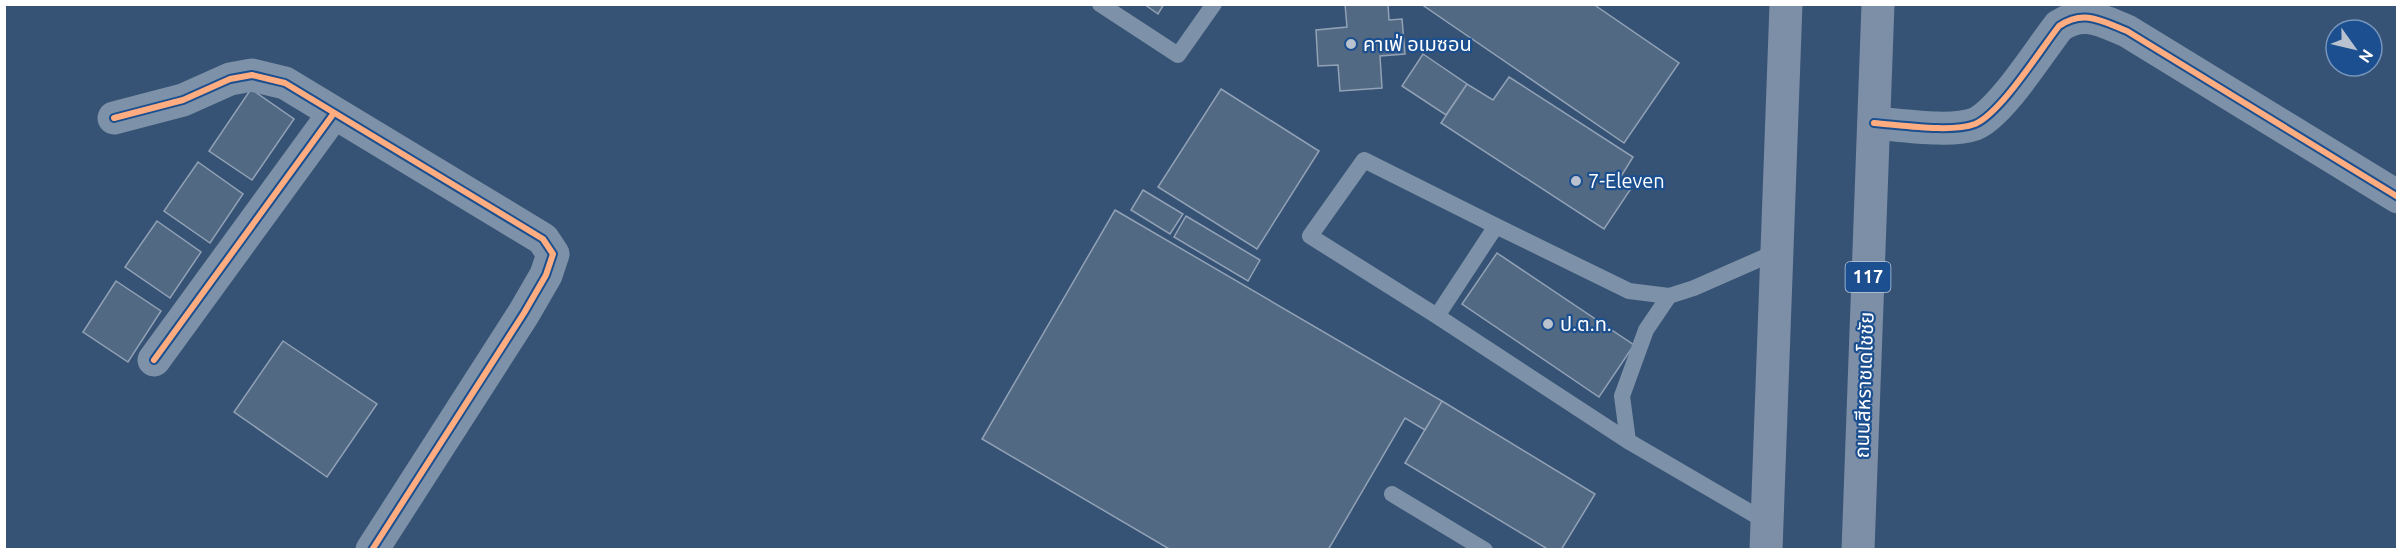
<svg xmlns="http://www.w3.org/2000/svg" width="2402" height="554" font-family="Ubuntu,'Noto Sans Thai',sans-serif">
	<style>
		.building { fill: #526984; stroke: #92a2b6; stroke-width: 1.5 }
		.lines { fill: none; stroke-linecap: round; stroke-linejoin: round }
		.service { stroke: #7d92a8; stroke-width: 16 }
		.minor { stroke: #7d92a8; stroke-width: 33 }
		.primary { stroke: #7d8ea7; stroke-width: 33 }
		.cycleway-casing { stroke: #1b4f8f; stroke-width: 10 }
		.cycleway { stroke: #ffac80; stroke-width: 6 }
		.poi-dot { fill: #b9c2ce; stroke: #1b4f8f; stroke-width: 2 }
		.labels { text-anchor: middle; stroke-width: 4.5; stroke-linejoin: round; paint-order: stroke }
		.shield { fill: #1b4f8f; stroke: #bbcadd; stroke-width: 1.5 }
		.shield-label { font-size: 18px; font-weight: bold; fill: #fff }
		.poi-label { font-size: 20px; fill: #fff; stroke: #1b4f8f; text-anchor: start }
		.street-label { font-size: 20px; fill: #fff; stroke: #1b4f8f }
	</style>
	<rect width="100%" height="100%" fill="#365274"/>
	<path class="building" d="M1144 4H1164L1158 14Z
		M1345 4H1388L1389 20 1402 19 1405 54 1380 56 1382 88 1340 91 1338 65 1318 66 1316 30 1347 27Z
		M1421 4H1593L1679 63 1624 143Z
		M1423 54 1467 84 1446 115 1402 86Z
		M1509 77 1633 157 1620 178 1632 187 1604 229 1441 123 1467 84 1493 100Z
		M251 89 294 119 252 180 209 151Z
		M1221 89 1319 151 1257 249 1158 187Z
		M198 162 243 194 210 243 164 211Z
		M1143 190 1183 214 1170 234 1131 210Z
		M1115 210 1442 401 1425 430 1405 418 1328 550H1171L982 439Z
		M1186 216 1260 260 1248 281 1174 237Z
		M157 221 201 252 170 298 125 267Z
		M1497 253 1634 345 1599 397 1462 304Z
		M116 281 161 311 128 362 83 332Z
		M283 341 377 404 327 477 234 412Z
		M1442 401 1595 494 1561 550H1549L1405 463Z"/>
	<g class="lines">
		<path class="service" d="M1100 4 1178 55 1214 4
			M1437 316 1310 236 1364 160 1496 226
			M1628 441 1622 396 1646 330 1669 296
			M1392 494 1485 550
			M1767 522 1628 441 1437 316 1496 226 1629 291 1669 296 1694 288 1776 252"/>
		<path class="minor" d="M114 118 183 100 230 79 252 75 285 83 543 239 553 254 546 275 524 313 372 550
			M1874 123C1901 125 1951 133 1975 124 2001 113 2040 50 2059 26 2084 9 2102 21 2127 31L2398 197
			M154 360 334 113"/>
		<path class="primary" d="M1766 550 1786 4
			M1858 550 1878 4"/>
		<defs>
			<path id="cycleway" d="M114 118 183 100 230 79 252 75 285 83 543 239 553 254 546 275 524 313 372 550
				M1874 123C1901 125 1951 133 1975 124 2001 113 2040 50 2059 26 2084 9 2102 21 2127 31L2398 197
				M154 360 334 113"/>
		</defs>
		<use href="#cycleway" class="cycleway-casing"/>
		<use href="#cycleway" class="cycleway"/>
	</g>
	<g class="poi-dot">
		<circle cx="1351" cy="44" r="6"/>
		<circle cx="1576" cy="181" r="6"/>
		<circle cx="1548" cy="324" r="6"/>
	</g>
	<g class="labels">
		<rect class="shield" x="1845.5" y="262" width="45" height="30" rx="4.5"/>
		<g class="shield-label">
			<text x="1868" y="283">117</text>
		</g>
		<g class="poi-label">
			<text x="1363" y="51">คาเฟ่ อเมซอน</text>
			<text x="1588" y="188">7-Eleven</text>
			<text x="1560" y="331">ป.ต.ท.</text>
		</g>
		<g class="street-label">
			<text transform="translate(1864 385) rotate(-88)" y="7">ถนนสีหราชเดโชชัย</text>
		</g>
	</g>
	<rect width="2402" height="554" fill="none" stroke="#ffffff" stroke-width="12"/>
	<g transform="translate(2354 48) rotate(124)"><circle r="28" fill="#1b4f8f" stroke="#7695bc" stroke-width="1.5"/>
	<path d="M0-4.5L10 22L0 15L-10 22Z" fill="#b9c2ce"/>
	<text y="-9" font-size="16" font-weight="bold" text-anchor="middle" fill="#ffffff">N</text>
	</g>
</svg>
